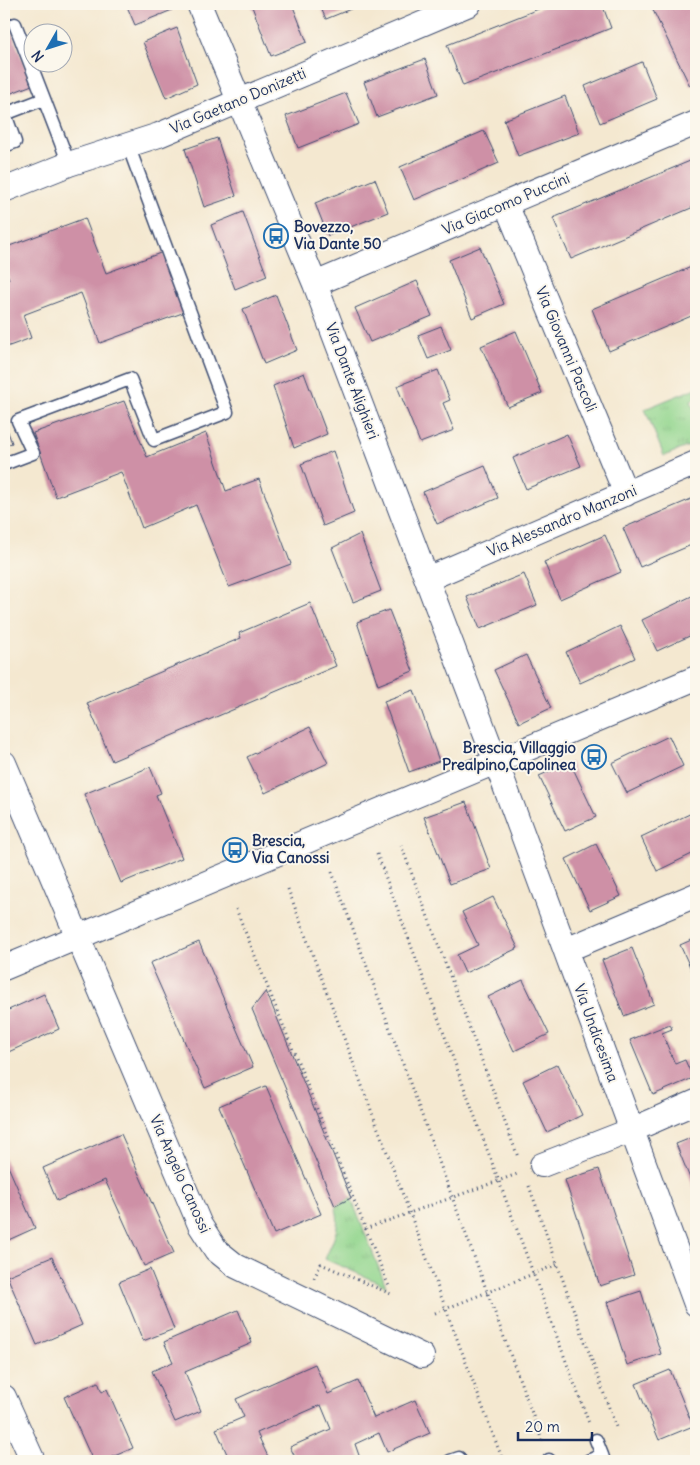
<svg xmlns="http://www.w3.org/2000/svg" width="700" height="1465" font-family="Delius,sans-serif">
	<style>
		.grass { fill: url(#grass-tufts); stroke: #578276 }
		.building { fill: #ce90a6 }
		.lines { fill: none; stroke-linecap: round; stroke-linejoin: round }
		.lane-casing { stroke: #3c4b6f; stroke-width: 15 }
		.street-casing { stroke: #3c4b6f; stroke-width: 26 }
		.path { stroke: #3c4b6f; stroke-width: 3; stroke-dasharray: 1 4; stroke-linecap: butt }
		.lane { stroke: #fff; stroke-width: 12 }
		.street { stroke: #fff; stroke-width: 24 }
		.labels { text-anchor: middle; stroke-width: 4; stroke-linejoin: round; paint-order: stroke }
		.street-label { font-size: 15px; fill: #1b2f5e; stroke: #fbf7ec }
		.poi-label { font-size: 15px; font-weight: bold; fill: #1b2f5e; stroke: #fbf7ec; text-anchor: start }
	</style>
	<defs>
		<pattern id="grass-tufts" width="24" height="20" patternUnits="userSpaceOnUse" patternTransform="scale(1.25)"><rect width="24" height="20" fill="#93d68e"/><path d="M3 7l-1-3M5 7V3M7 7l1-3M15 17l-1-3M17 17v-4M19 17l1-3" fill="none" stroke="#7eb87d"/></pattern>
	</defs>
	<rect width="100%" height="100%" fill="#fbf7ec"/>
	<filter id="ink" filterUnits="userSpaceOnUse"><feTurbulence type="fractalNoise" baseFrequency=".02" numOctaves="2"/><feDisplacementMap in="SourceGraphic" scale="10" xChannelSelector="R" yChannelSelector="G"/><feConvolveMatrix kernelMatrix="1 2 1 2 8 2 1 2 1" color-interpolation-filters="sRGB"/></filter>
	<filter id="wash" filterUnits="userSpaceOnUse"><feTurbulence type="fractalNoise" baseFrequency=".0096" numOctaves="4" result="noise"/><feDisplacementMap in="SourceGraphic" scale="20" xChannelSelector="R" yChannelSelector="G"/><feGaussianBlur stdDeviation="1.12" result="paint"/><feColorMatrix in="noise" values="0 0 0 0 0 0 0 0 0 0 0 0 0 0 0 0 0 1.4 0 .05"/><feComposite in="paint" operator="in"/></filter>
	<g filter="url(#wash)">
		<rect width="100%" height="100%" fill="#f4e8d0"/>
		<path class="grass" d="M696 388V398L691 401 696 414V443L664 456 645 409Z
			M351 1198 386 1286 325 1259C333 1241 342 1225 335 1206Z"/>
		<g id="blocks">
			<path class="building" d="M126 4H169L172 10 135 25Z
				M251 4H292L307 42 271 56Z
				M319 4H363L326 19Z
				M551 4H602L611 28 463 86 447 45Z
				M650 4H696V83L690 86Z
				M4 12 32 85 4 96Z
				M177 28 197 84 166 98 143 42Z
				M425 59 438 94 377 117 364 82Z
				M642 62 657 99 600 123 585 86Z
				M346 93 359 124 298 148 286 116Z
				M565 96 579 133 518 156 504 120Z
				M484 131 499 163 414 200 400 167Z
				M217 138 236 196 204 207 185 149Z
				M690 161 696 177V206L571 259 553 218Z
				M375 179 388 212 328 236 315 203Z
				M243 212 267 276 235 289 211 225Z
				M85 218 106 273 163 252 185 312 100 343 81 293 23 315 31 338 4 348V281L9 279 4 265V248Z
				M480 247 504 304 472 318 449 260Z
				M696 265V314L609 351 592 309Z
				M417 281 432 316 370 342 355 308Z
				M276 295 297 350 264 364 243 309Z
				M441 326 451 350 428 359 418 335Z
				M516 331 542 393 508 407 481 346Z
				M438 370 450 400 443 403 454 430 420 443 397 386Z
				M304 373 327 434 294 448 273 386Z
				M124 401 147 457 206 433 226 491 259 479 291 564 229 587 196 505 142 528 121 472 56 497 33 433Z
				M4 421 12 443 4 446Z
				M567 434 581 466 526 489 513 458Z
				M333 451 354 513 323 526 301 464Z
				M485 466 498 498 437 524 423 492Z
				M696 497V543L640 567 623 528Z
				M360 534 381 591 353 602 332 548Z
				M605 535 621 572 560 599 544 562Z
				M524 574 537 605 480 629 467 597Z
				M696 594V633L657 651 642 620Z
				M310 603 336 666 112 761 87 703 241 638 239 633Z
				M389 610 413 671 378 685 357 622Z
				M620 626 635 658 580 683 566 652Z
				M526 655 551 708 519 723 494 670Z
				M414 690 439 761 409 772 384 701Z
				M310 727 328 763 265 793 247 757Z
				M669 736 683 766 627 793 612 763Z
				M570 762 596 817 565 831 539 776Z
				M150 767 161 793 156 795 182 858 121 883 84 794Z
				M466 802 491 869 450 884 424 817Z
				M696 811V852L657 871 641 837Z
				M596 844 621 896 590 910 566 859Z
				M493 897 518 948 465 973 457 955 478 945 462 912Z
				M696 938V980L680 945Z
				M199 942 253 1067 205 1088 150 963Z
				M632 948 654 1004 624 1016 602 960Z
				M523 980 549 1034 514 1051 488 997Z
				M266 991 351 1198 335 1206 252 1009Z
				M44 994 59 1029 4 1054V1012Z
				M670 1024 672 1029 662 1033 675 1064 685 1060 693 1078 653 1095 630 1040Z
				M558 1064 582 1115 547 1132 523 1081Z
				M266 1086 321 1214 274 1234 219 1106Z
				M121 1134 174 1253 144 1266 105 1180 57 1201 43 1168Z
				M696 1136V1193L676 1144Z
				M4 1157 35 1228 4 1242Z
				M599 1169 634 1275 600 1286 565 1180Z
				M52 1257 82 1325 37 1345 7 1276Z
				M150 1269 174 1329 143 1341 119 1282Z
				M641 1291 661 1354 627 1365 607 1302Z
				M238 1310 252 1343 185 1372 201 1411 175 1422 152 1371 173 1362 164 1342Z
				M315 1364 328 1394 358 1381 374 1418 415 1400 430 1433 387 1452 379 1433 355 1444 361 1461H297L290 1447 331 1429 321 1405 257 1433 270 1461H230L216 1429 244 1417 236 1399Z
				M670 1370 693 1426 659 1440 636 1384Z
				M98 1382 102 1392 107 1389 133 1448 103 1461H93L64 1397Z"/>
		</g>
	</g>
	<g filter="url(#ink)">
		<use href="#blocks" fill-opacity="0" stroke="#3c4b6f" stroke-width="1"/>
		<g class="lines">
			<defs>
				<path id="lane" d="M15 24 44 99
					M4 146 15 142 5 114 44 99 69 164
					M4 464 33 453 18 421 130 379 154 440 227 412 128 145
					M596 1440 602 1455
					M549 1460 550 1461
					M450 1461 459 1458 460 1461
					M588 1461 602 1455 604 1461"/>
				<path id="street" d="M199 4 315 284 496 762 696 1304
					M4 190 69 164 159 135 469 4
					M506 204 626 494
					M315 284 696 123
					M427 579 696 463
					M4 763 200 1225 216 1250 236 1266 422 1356
					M566 950 696 895
					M4 968 696 678
					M542 1165 632 1130 696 1102
					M4 1397 33 1461"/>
			</defs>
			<use href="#lane" class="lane-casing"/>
			<use href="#street" class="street-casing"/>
			<path class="path" d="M401 845 518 1157
				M377 854 589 1423
				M332 872 543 1443
				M288 889 503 1461
				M236 909 390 1289
				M529 1186 617 1430
				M365 1229 520 1173
				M314 1278 321 1264 391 1294
				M435 1313 558 1264"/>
			<use href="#lane" class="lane"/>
			<use href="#street" class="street"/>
		</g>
	</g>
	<defs>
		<symbol id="bus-ring" viewBox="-11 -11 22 22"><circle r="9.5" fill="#fbf7ec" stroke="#1f6fb2" stroke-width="1.5"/><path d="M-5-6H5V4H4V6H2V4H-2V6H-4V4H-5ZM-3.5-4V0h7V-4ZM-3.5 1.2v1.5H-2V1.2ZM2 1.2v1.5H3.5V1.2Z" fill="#1f6fb2"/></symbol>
	</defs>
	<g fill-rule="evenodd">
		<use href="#bus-ring" x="262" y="222" width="28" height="28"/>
		<use href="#bus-ring" x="580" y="743" width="28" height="28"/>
		<use href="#bus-ring" x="221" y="836" width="28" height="28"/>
	</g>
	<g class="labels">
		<g class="street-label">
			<text transform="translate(238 101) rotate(-23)" y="5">Via Gaetano Donizetti</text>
			<text transform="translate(506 204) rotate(-23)" y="5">Via Giacomo Puccini</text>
			<text transform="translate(566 349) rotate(67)" y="5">Via Giovanni Pascoli</text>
			<text transform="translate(352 381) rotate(69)" y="5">Via Dante Alighieri</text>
			<text transform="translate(562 521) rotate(-23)" y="5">Via Alessandro Manzoni</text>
			<text transform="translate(596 1033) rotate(70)" y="5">Via Undicesima</text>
			<text transform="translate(180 1174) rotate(66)" y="5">Via Angelo Canossi</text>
		</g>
		<g class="poi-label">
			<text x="294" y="232">Bovezzo,<tspan x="294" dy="17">Via Dante 50</tspan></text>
			<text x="576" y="753" text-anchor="end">Brescia, Villaggio<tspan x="576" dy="17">Prealpino,Capolinea</tspan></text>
			<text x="252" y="846">Brescia,<tspan x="252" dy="17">Via Canossi</tspan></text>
		</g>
	</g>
	<rect width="700" height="1465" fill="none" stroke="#fbf7ec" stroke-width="20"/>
	<g transform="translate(48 48) rotate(231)"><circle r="24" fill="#fbf7ec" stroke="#a1a7b3"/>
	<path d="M0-4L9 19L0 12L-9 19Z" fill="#1f6fb2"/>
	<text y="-8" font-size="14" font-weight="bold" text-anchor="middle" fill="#1b2f5e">N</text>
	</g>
	<path d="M518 1432v8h74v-8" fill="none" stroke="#1b2f5e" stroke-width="2.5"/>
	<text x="525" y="1432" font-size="15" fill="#1b2f5e" stroke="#fbf7ec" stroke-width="4" paint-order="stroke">20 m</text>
</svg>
